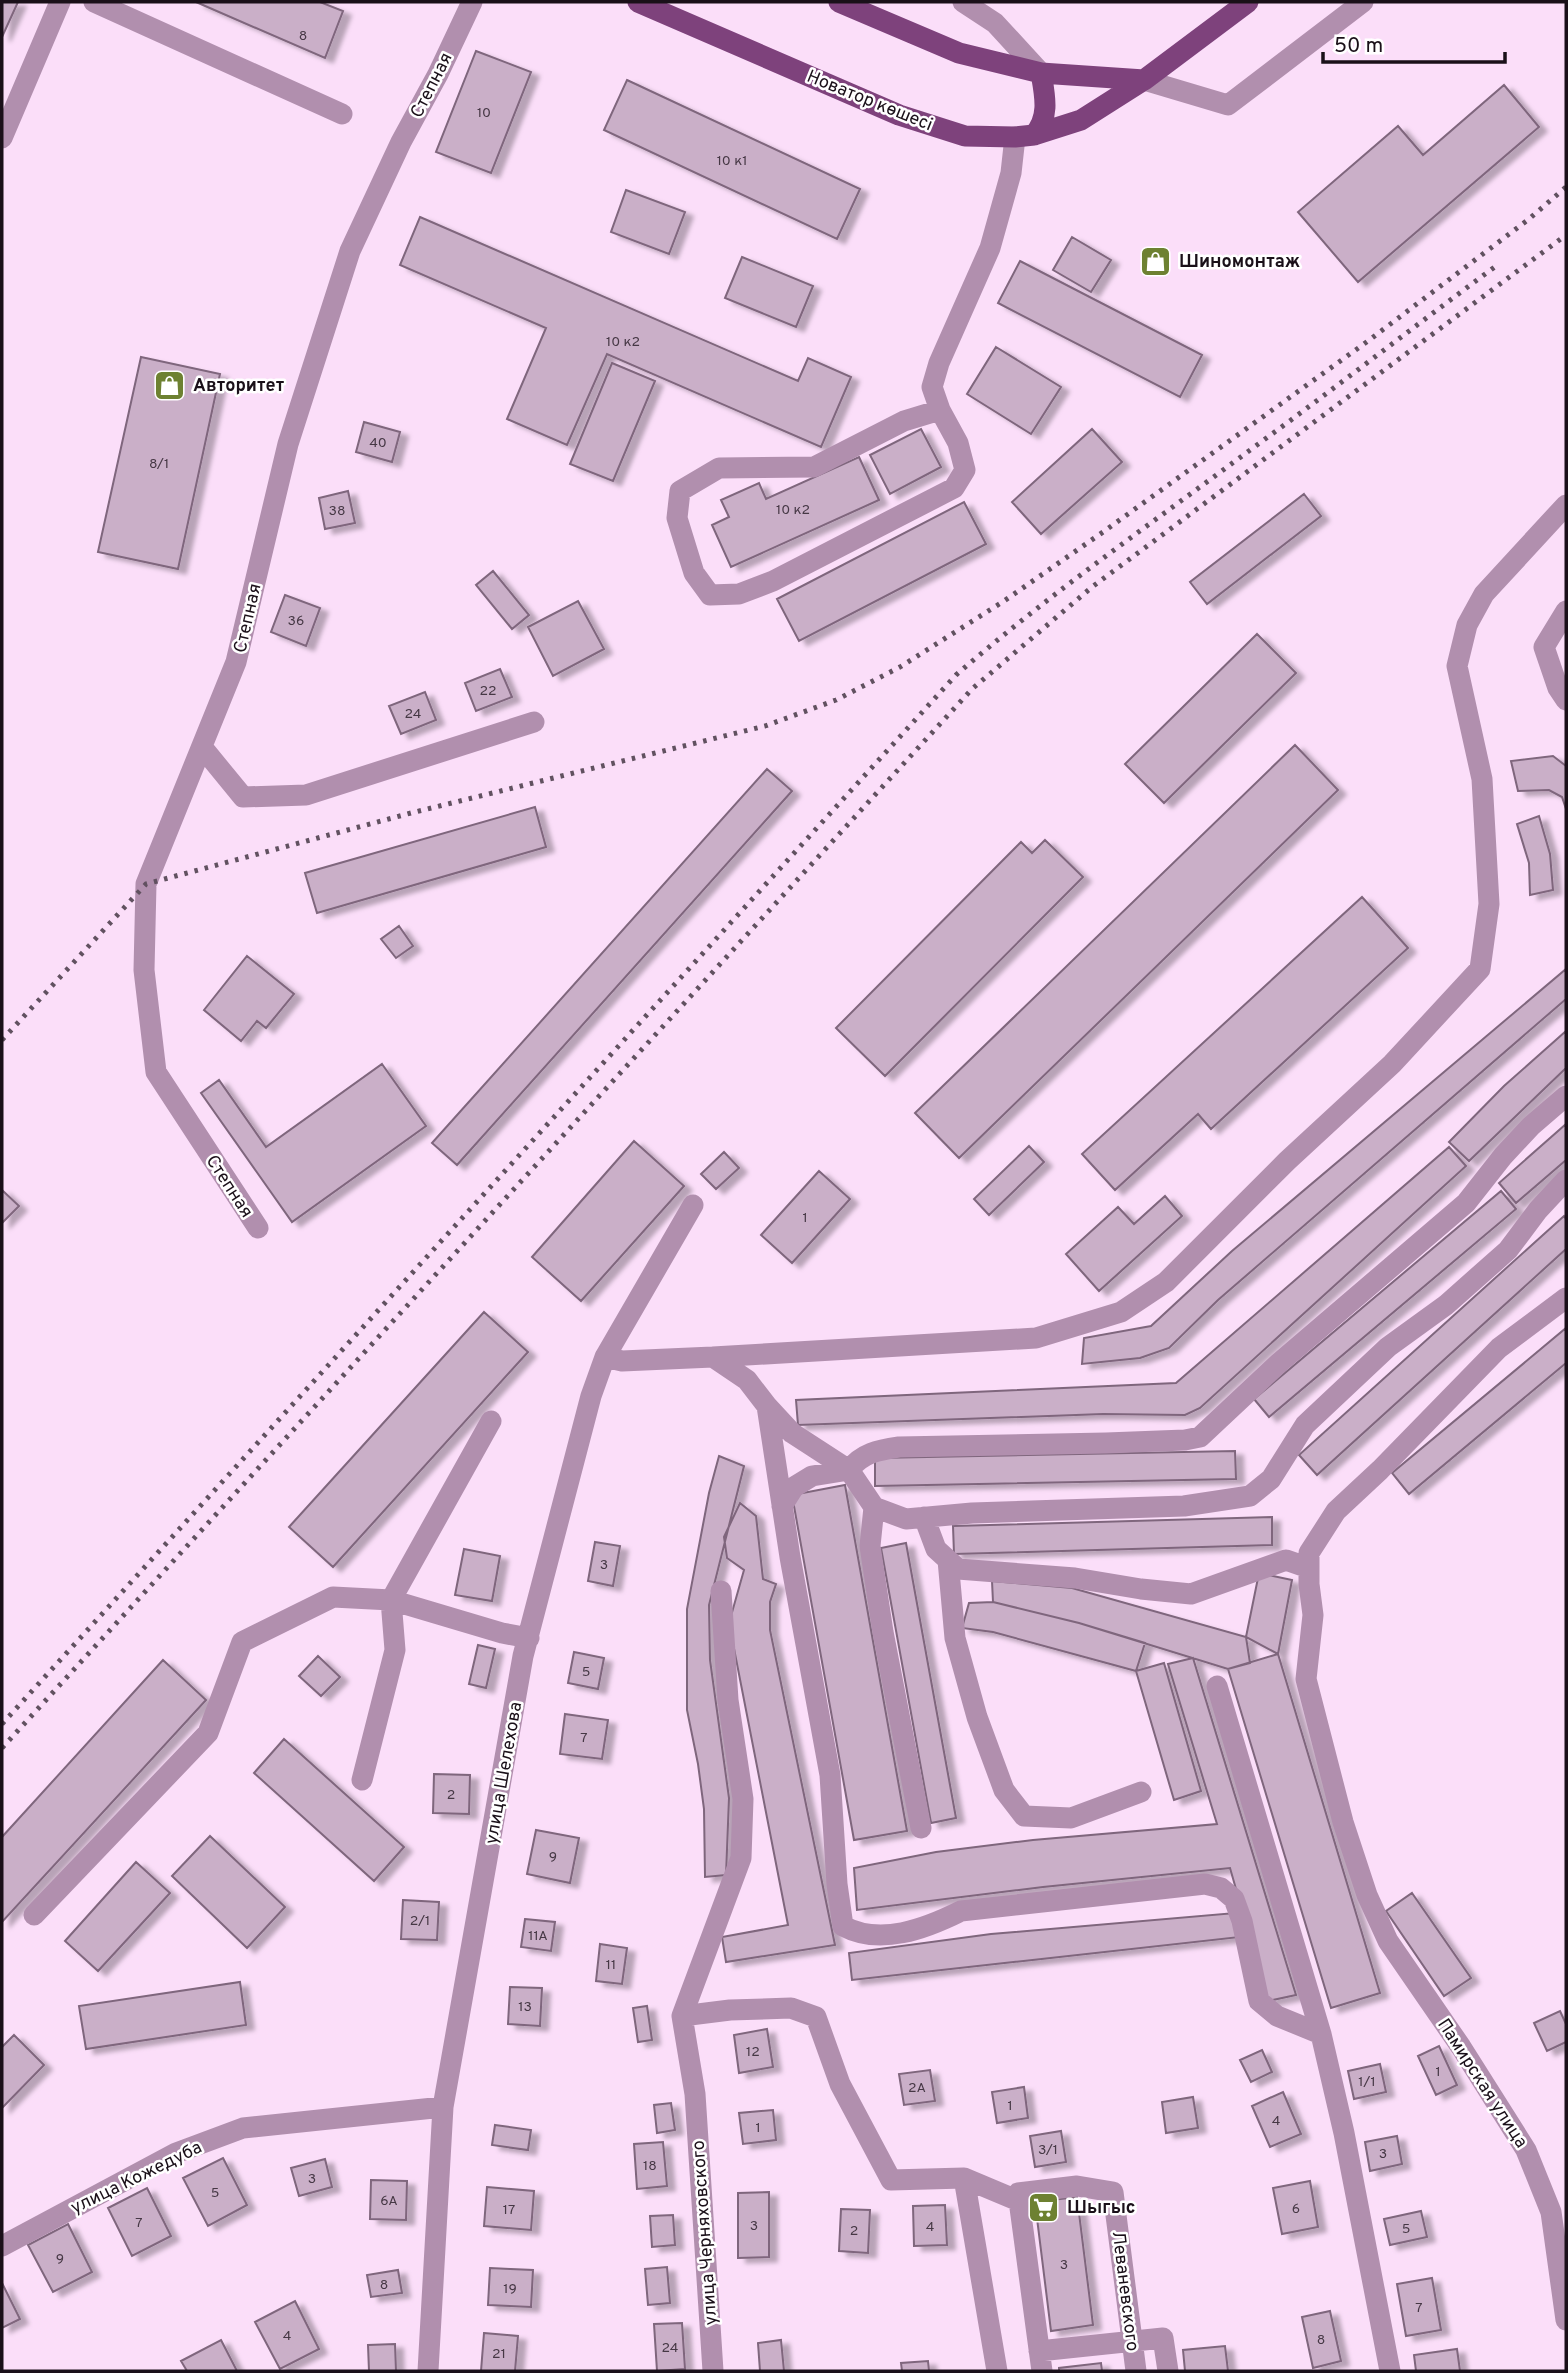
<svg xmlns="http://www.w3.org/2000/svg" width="1568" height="2373" font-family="Overpass,sans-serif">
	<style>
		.building { fill: #caafc8; stroke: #7f667d; stroke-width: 2; filter: url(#shadow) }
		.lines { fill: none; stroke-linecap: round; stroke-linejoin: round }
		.minor { stroke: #b18fae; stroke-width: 21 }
		.major { stroke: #7e427c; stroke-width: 21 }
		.rail { stroke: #615160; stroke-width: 5; stroke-dasharray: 3.5 7; stroke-linecap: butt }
		.labels { text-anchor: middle; stroke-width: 5; stroke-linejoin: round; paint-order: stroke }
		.number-label { font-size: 14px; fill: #463845 }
		.street-label { font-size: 18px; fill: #1a1019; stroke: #fff }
		.poi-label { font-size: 18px; font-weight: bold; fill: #1a1019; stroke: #fff; text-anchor: start }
	</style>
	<defs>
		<filter id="shadow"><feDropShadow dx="8" dy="4.5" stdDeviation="2" flood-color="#0004"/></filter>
	</defs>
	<rect width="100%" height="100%" fill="#fbdef9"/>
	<path class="building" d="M2 2H18L2 37Z
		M196 2H320L343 11 325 58Z
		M476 51 531 72 491 173 436 152Z
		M627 80 860 189 837 239 604 130Z
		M1504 85 1539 127 1358 282 1298 212 1398 126 1423 155Z
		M626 190 685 212 669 254 611 232Z
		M420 217 798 381 808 358 851 377 821 447 607 354 567 445 507 419 546 328 400 265Z
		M1072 237 1111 260 1091 292 1053 270Z
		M742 257 813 286 796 327 725 298Z
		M1020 261 1202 355 1180 397 998 303Z
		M996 347 1061 387 1031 434 967 394Z
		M141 357 220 374 178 569 98 552Z
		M612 363 655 381 613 481 570 464Z
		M364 422 400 432 392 462 356 452Z
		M921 429 941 467 890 494 870 455Z
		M1092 429 1122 462 1041 534 1012 502Z
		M859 457 879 500 731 567 712 525 729 517 721 500 759 483 766 499Z
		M348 491 355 523 325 529 319 498Z
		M1304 494 1321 516 1207 604 1190 582Z
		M964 502 986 544 799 641 777 599Z
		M493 571 529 615 512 629 476 585Z
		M285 595 320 608 306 646 271 632Z
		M578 601 604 649 553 676 528 627Z
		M1257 634 1296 673 1164 803 1125 764Z
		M500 669 512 697 476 711 465 683Z
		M425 692 436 720 401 734 389 706Z
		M1295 745 1338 790 959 1158 915 1113Z
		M1553 756 1566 766V809L1562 797 1549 790 1518 791 1511 761Z
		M767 769 792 791 457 1165 432 1143Z
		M535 807 546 847 317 913 305 873Z
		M1539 816 1550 854 1553 890 1530 895 1529 863 1517 824Z
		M1045 840 1083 877 885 1076 836 1028 1021 842 1032 853Z
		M1362 897 1408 948 1211 1129 1198 1114 1115 1190 1082 1154Z
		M399 926 413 946 396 958 381 939Z
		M247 956 294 994 266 1028 257 1021 241 1041 204 1010Z
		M1566 969V999L1218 1300 1169 1348 1140 1358 1082 1364 1084 1338 1151 1326 1232 1251Z
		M1566 1031V1068L1469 1161 1449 1142 1504 1086Z
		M382 1064 426 1126 292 1222 201 1093 219 1080 266 1147Z
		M1566 1124V1160L1516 1203 1499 1183Z
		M634 1141 684 1186 581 1301 532 1257Z
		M1029 1146 1044 1162 989 1215 974 1199Z
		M1449 1147 1466 1166 1200 1408 1185 1415 1103 1414 798 1425 796 1400 1176 1383Z
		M724 1152 739 1168 716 1189 701 1174Z
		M819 1171 850 1199 792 1263 761 1235Z
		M2 1190 19 1206 2 1223Z
		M1501 1191 1516 1209 1269 1417 1254 1399Z
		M1165 1196 1182 1216 1099 1291 1066 1254 1118 1207 1134 1224Z
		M1564 1216 1566 1219V1249L1317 1475 1299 1455Z
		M484 1312 528 1352 333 1567 289 1527Z
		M1566 1328V1363L1409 1494 1392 1473Z
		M1235 1451 1236 1479 875 1486V1458Z
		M719 1456 744 1466 709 1605 710 1660 729 1798 726 1875 705 1877 704 1809 698 1764 687 1710V1609L709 1493Z
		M845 1485 907 1831 854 1840 792 1495Z
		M740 1503 756 1516 763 1579 776 1584 770 1602V1630L835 1945 726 1962 722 1937 788 1925 729 1623 744 1570 727 1558 724 1537Z
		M1272 1517V1545L954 1554 953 1526Z
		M595 1542 620 1546 613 1586 588 1581Z
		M906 1543 956 1818 931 1823 881 1548Z
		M464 1549 500 1556 492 1601 455 1595Z
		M1259 1573 1292 1580 1278 1654 1246 1637Z
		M992 1581 1072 1588 1246 1637 1250 1663 1228 1669 1079 1623 993 1602Z
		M993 1602 1079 1623 1145 1643 1136 1671 993 1632 962 1628 969 1603Z
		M478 1645 495 1649 486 1688 469 1684Z
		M574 1652 604 1658 598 1689 568 1683Z
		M1278 1654 1380 1993 1331 2008 1228 1669Z
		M318 1656 340 1677 321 1696 299 1676Z
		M1193 1658 1296 1995 1268 2001 1230 1868 1043 1887 857 1910 854 1868 936 1852 1033 1840 1217 1824 1168 1664Z
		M163 1660 206 1700 2 1922V1837Z
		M1164 1663 1201 1791 1174 1800 1136 1671Z
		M565 1714 608 1720 602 1759 560 1754Z
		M284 1739 404 1847 374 1881 254 1773Z
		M434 1774 470 1775 469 1814 433 1813Z
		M536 1830 579 1838 570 1883 527 1874Z
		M210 1836 285 1907 247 1948 172 1876Z
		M136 1862 170 1893 98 1971 65 1941Z
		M1412 1893 1471 1978 1444 1996 1386 1911Z
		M403 1900 439 1902 437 1940 401 1939Z
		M1235 1913 1240 1937 852 1980 849 1953 991 1934Z
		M525 1919 555 1922 551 1951 521 1947Z
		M600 1944 627 1948 622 1984 596 1981Z
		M240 1982 246 2025 86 2049 79 2006Z
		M510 1987 542 1988 540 2026 508 2024Z
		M647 2006 652 2040 638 2042 633 2008Z
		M1560 2011 1566 2024V2042L1547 2051 1534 2023Z
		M767 2029 773 2067 739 2073 734 2035Z
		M14 2035 44 2065 2 2108V2047Z
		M1439 2046 1457 2085 1436 2095 1418 2056Z
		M1262 2050 1272 2072 1251 2082 1240 2060Z
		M1380 2064 1386 2092 1354 2099 1348 2071Z
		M930 2070 935 2101 904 2105 899 2074Z
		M1024 2087 1028 2118 997 2123 992 2092Z
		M1283 2092 1301 2134 1270 2147 1252 2106Z
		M1193 2097 1198 2128 1166 2133 1162 2102Z
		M671 2103 675 2130 657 2133 654 2105Z
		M773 2110 776 2140 743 2144 739 2113Z
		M495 2125 531 2130 528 2150 492 2145Z
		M1061 2131 1066 2162 1035 2167 1030 2136Z
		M1397 2136 1402 2164 1370 2171 1365 2142Z
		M663 2142 667 2186 637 2189 634 2144Z
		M223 2158 247 2205 208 2226 183 2178Z
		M325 2159 332 2187 299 2196 291 2168Z
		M371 2180 407 2181 406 2220 370 2219Z
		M1310 2181 1318 2227 1282 2234 1273 2188Z
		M487 2187 534 2191 531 2230 484 2226Z
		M147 2188 171 2236 132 2256 108 2208Z
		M769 2192V2257L738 2258V2193Z
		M1077 2197 1093 2325 1051 2331 1035 2202Z
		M945 2205 947 2245 914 2246 913 2206Z
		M841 2209 870 2210 868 2253 839 2251Z
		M1421 2211 1427 2237 1390 2245 1384 2219Z
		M673 2215 675 2245 652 2247 650 2216Z
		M68 2224 92 2272 53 2292 28 2245Z
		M667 2267 670 2303 648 2305 645 2269Z
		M490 2268 533 2270 531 2307 488 2305Z
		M398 2270 402 2293 371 2297 367 2275Z
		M1432 2278 1441 2330 1406 2336 1397 2284Z
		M2 2283 20 2319 2 2328Z
		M295 2301 319 2349 280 2369 255 2322Z
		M1330 2311 1341 2361 1313 2368 1302 2317Z
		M682 2323 685 2369 657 2371 654 2324Z
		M484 2333 518 2336 515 2371H481Z
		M221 2340 237 2371H187L181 2361Z
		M781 2340 784 2371H760L758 2343Z
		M395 2344 396 2371H369L368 2345Z
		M1225 2346 1228 2371H1185L1183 2350Z
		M1457 2349 1460 2371H1416L1414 2355Z
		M928 2361 929 2371H902L901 2363Z
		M1101 2363 1102 2371H1059V2368Z"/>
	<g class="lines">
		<path class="minor" d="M94 2 342 114
			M963 2 995 23 1041 73
			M1144 80 1228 105 1363 2
			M2 138 60 2
			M940 410 904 421 814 467 719 468 680 491 677 518 694 573 710 595 739 594 773 581 954 488 965 470 958 443 940 410 932 387 939 363 990 248 1011 173 1015 137
			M1566 611 1544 647 1558 688 1566 700
			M202 747 243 797 306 795 534 722
			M258 1228 156 1072 144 970 146 884 236 662 288 444 350 251 401 142 438 74 472 2
			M1566 1298 1499 1348 1380 1470 1336 1511 1309 1553V1584L1313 1615 1306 1679 1343 1822 1367 1895 1388 1941 1461 2047 1526 2150 1551 2212 1566 2320
			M605 1357 622 1361 713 1357 747 1380 767 1406 790 1557 830 1775 837 1884 843 1926C880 1946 925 1929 961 1911L1205 1884 1221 1888 1234 1899 1242 1921 1259 2001 1277 2016 1321 2034
			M713 1357 1036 1338 1121 1312 1166 1282 1287 1161 1392 1064 1480 969 1489 904 1482 779 1457 666 1467 625 1484 594 1566 505
			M767 1406 792 1433 849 1470 874 1507 906 1519 972 1513 1184 1506 1250 1496 1271 1479 1305 1425 1388 1347 1446 1305 1508 1250 1538 1210 1566 1180
			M491 1421 391 1600 502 1633 529 1638
			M782 1506 794 1487 812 1476 849 1470C862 1453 878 1450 899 1447L1106 1443 1185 1440 1200 1437 1279 1363 1466 1203 1503 1156 1531 1126 1566 1096
			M874 1507 870 1546 883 1632 921 1828
			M924 1517 936 1549 958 1569 1075 1578 1141 1589 1191 1594 1286 1560 1309 1568
			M948 1560 955 1638 977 1717 1004 1790 1024 1816 1071 1818 1141 1792
			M1217 1686 1321 2034 1344 2133 1390 2371
			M34 1915 208 1733 242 1642 333 1597 391 1600 395 1650 362 1780
			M682 2016 741 1858 743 1799 728 1700 721 1591
			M964 2178 1019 2201
			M2 2246 176 2153 243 2128 443 2107
			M1039 2351 1163 2338 1168 2371
			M428 2371 443 2107 523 1656 591 1396 605 1357 693 1205
			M713 2371 695 2094 682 2016 730 2010 791 2008 816 2017 840 2084 891 2180 964 2178 997 2371
			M1042 2371 1018 2193 1077 2186 1113 2192 1136 2371"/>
		<path class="major" d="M638 2 899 115 965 136 1015 137 1034 135 1081 120 1144 80 1248 2
			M839 2 959 53 1041 73 1144 80
			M1034 135C1050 117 1045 96 1041 73"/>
		<path class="rail" d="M2 1040 146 884 411 813 765 726 836 700 900 667 1004 601 1103 532 1368 341 1529 219 1566 187
			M2 1724 956 675C1048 595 1148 526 1246 453 1330 392 1412 328 1496 266
			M2 1748 972 689 1092 587 1566 235"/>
	</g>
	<defs>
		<symbol id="shop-square" viewBox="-11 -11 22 22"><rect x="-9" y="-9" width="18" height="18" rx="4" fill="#6d8131" stroke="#fff"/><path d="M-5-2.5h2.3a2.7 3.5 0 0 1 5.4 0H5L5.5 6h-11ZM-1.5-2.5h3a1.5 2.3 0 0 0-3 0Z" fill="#fff"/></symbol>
		<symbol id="supermarket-square" viewBox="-11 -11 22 22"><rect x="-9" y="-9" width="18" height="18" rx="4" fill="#6d8131" stroke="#fff"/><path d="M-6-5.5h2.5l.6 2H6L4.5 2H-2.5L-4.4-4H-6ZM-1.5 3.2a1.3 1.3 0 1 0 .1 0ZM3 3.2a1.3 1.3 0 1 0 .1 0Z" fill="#fff"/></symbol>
	</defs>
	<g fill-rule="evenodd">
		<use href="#shop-square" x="1138" y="244" width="35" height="35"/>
		<use href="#shop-square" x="152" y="368" width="35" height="35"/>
		<use href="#supermarket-square" x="1026" y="2190" width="35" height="35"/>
	</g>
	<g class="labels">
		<g class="number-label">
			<text x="303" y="40">8</text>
			<text x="484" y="117">10</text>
			<text x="732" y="165">10 к1</text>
			<text x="623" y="346">10 к2</text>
			<text x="378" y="447">40</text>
			<text x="159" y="468">8/1</text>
			<text x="793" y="514">10 к2</text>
			<text x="337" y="515">38</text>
			<text x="296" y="625">36</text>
			<text x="488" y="695">22</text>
			<text x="413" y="718">24</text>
			<text x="805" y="1222">1</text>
			<text x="604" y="1569">3</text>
			<text x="586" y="1676">5</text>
			<text x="584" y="1742">7</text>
			<text x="451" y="1799">2</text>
			<text x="553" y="1861">9</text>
			<text x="420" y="1925">2/1</text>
			<text x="538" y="1940">11А</text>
			<text x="611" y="1969">11</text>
			<text x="525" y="2011">13</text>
			<text x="753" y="2056">12</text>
			<text x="1438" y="2076">1</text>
			<text x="1367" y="2086">1/1</text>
			<text x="917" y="2092">2А</text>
			<text x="1010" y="2110">1</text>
			<text x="1276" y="2125">4</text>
			<text x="758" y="2132">1</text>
			<text x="1048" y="2154">3/1</text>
			<text x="1383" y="2158">3</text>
			<text x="650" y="2170">18</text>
			<text x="312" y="2183">3</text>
			<text x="215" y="2197">5</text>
			<text x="389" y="2205">6А</text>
			<text x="1296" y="2213">6</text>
			<text x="509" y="2214">17</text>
			<text x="139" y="2227">7</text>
			<text x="754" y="2230">3</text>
			<text x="930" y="2231">4</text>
			<text x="1406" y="2233">5</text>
			<text x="854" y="2235">2</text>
			<text x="60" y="2263">9</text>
			<text x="1064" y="2269">3</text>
			<text x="384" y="2289">8</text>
			<text x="510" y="2293">19</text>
			<text x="1419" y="2312">7</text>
			<text x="287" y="2340">4</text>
			<text x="1321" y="2344">8</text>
			<text x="670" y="2352">24</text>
			<text x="499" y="2358">21</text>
		</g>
		<g class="street-label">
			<text transform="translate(431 85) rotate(-63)" y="6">Степная</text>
			<text transform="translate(870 100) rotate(22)" y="6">Новатор көшесі</text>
			<text transform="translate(247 618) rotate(-77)" y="6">Степная</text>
			<text transform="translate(230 1186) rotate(57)" y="6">Степная</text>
			<text transform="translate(503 1773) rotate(-80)" y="6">улица Шелехова</text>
			<text transform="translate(1483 2083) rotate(57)" y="6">Памирская улица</text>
			<text transform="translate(136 2177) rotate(-26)" y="6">улица Кожедуба</text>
			<text transform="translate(704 2233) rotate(-94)" y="6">улица Черняховского</text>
			<text transform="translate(1126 2291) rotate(83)" y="6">Леваневского</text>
		</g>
		<g class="poi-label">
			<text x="1179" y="267">Шиномонтаж</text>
			<text x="193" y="391">Авторитет</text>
			<text x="1067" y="2213">Шыгыс</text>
		</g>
	</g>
	<rect width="1568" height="2373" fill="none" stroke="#1a1019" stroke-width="7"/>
	<path d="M1323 52v10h182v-10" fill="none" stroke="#1a1019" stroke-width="3.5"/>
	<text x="1334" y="52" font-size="21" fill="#1a1019" stroke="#ffffff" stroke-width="5" paint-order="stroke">50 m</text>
</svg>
